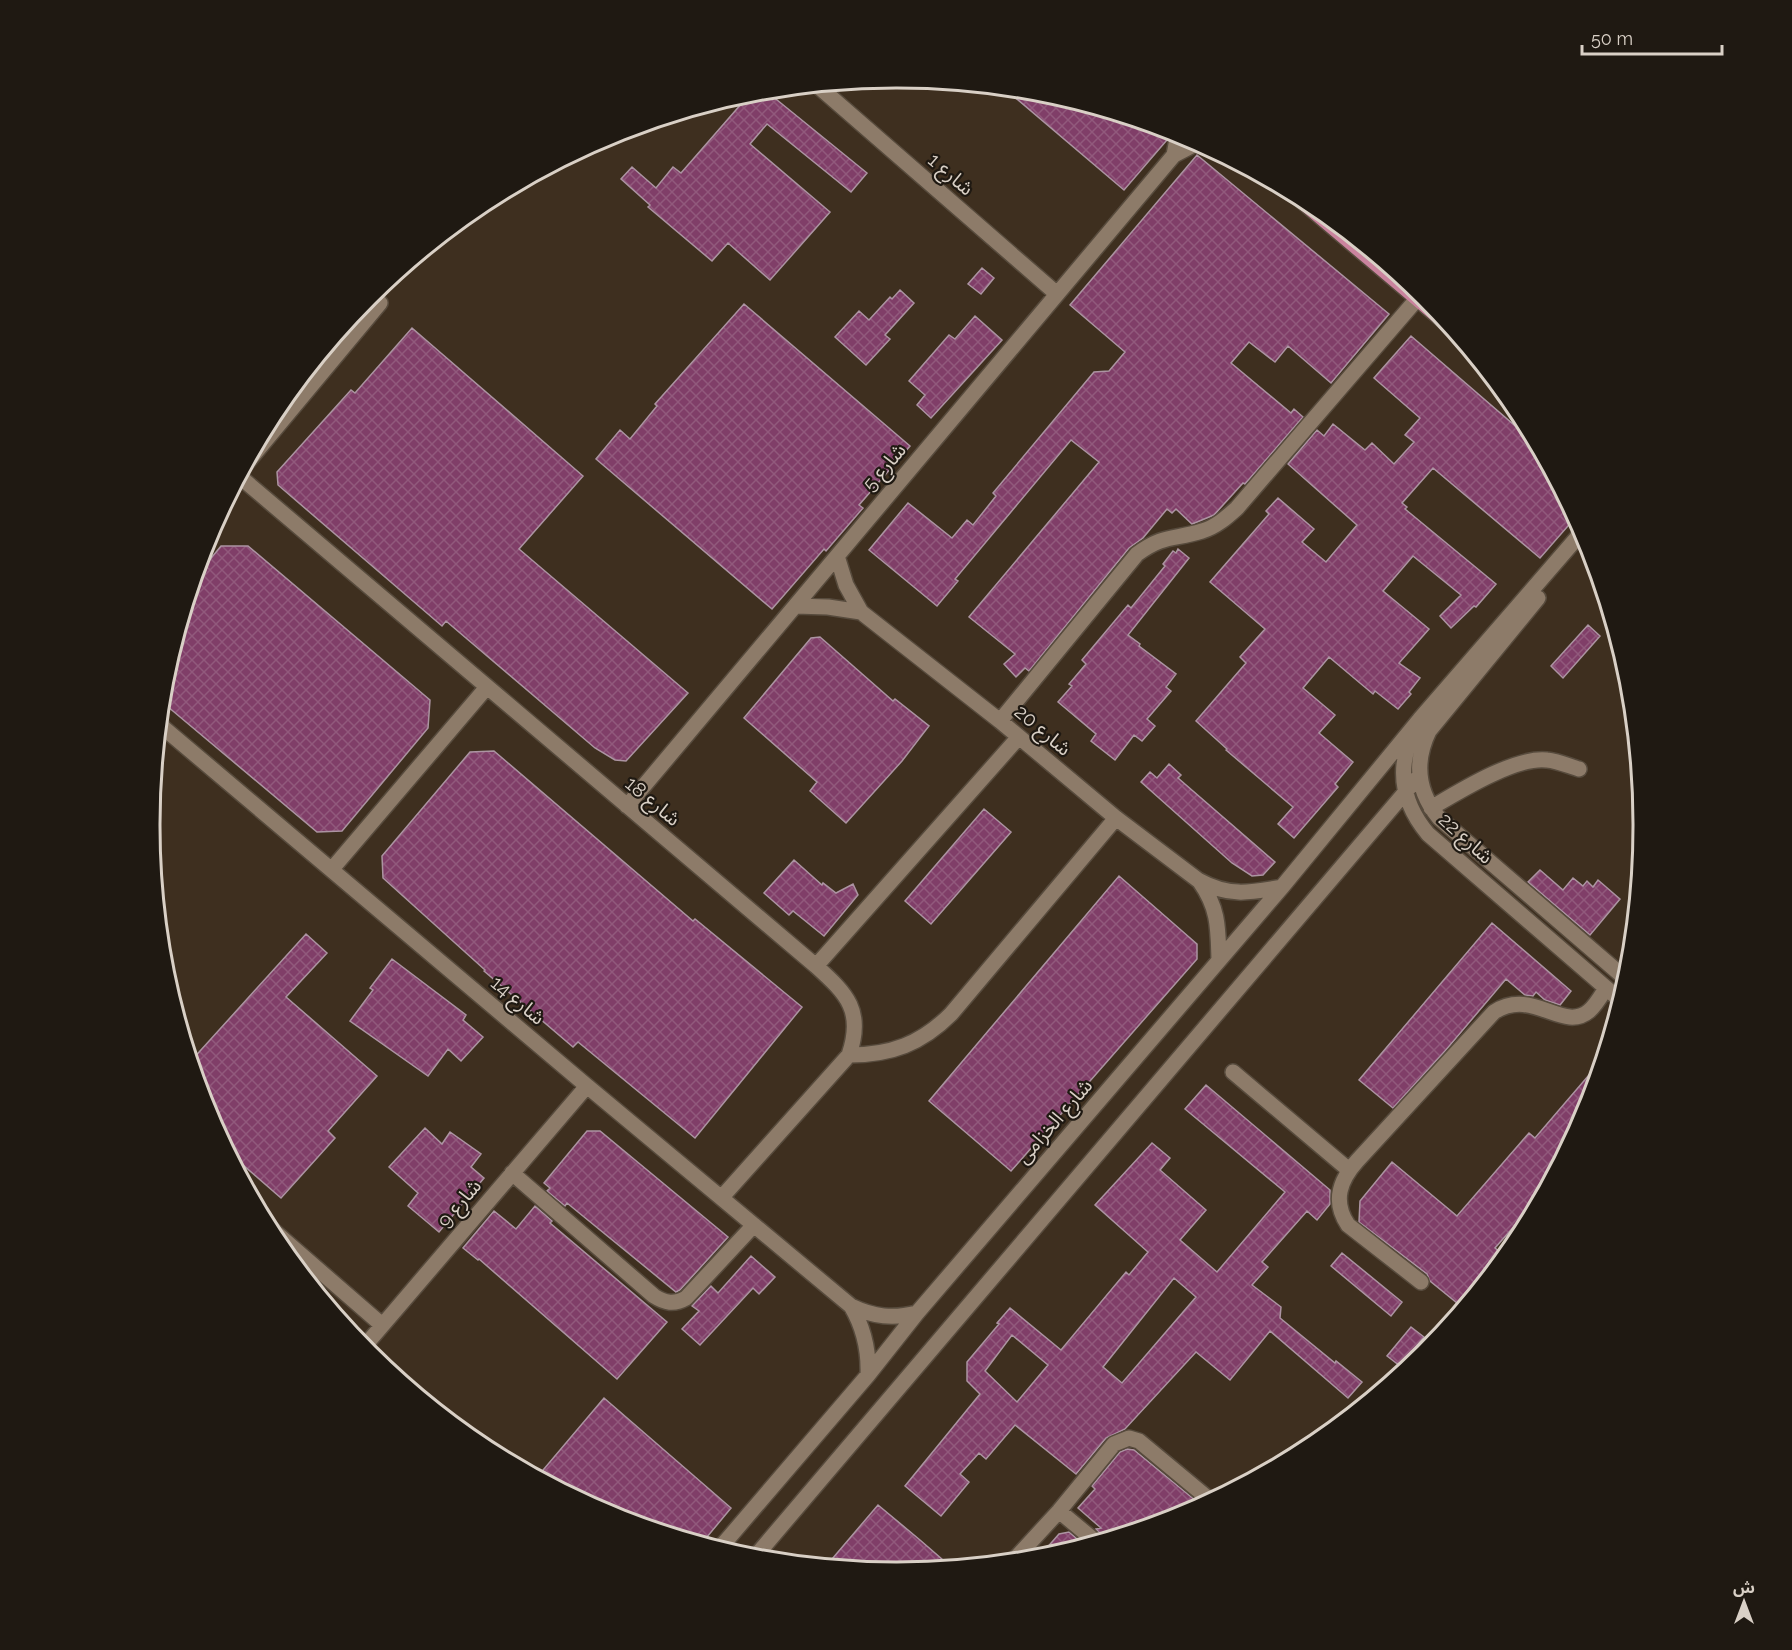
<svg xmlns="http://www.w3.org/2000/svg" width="1792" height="1650" font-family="Raleway,'Noto Sans Arabic',sans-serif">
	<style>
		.building { fill: url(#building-cross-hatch); stroke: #ac94a2; stroke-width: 1.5; fill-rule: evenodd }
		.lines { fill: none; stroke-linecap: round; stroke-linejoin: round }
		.minor-casing { stroke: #574b3d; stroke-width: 18 }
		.major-casing { stroke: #574b3d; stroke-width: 18 }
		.minor { stroke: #8d7b69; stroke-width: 15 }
		.major { stroke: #ca839e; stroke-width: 15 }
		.labels { text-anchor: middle; stroke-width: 4.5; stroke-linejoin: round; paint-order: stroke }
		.street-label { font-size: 20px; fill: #d9d0c6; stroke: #1f1912 }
		.rim { fill: none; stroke: #d9d0c6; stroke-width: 3 }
	</style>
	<defs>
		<pattern id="building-cross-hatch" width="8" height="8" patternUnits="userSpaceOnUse" patternTransform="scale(1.5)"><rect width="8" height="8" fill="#803e68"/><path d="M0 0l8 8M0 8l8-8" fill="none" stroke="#91597c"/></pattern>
	</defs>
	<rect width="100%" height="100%" fill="#3e2f1f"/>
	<path class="building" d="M1005 89 1042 92 1164 130 1168 133 1167 140 1124 190Z
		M766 91 867 173 851 192 767 124 750 144 830 212 770 280 728 243 712 261 648 207 650 205 621 179 632 167 656 188 673 167 681 173 742 103 735 97 751 92Z
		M1197 155 1389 314 1331 383 1288 346 1275 362 1249 342 1231 363 1291 413 1294 409 1303 417 1245 484 1243 483 1214 515 1192 524 1176 509 1172 513 1167 509 1143 538 1129 548 1029 671 1025 668 1016 677 1004 664 1015 654 969 617 1099 462 1071 440 955 579 958 581 937 606 869 550 908 503 952 538 967 520 973 525 996 496 993 493 1094 372 1109 371 1125 352 1070 305Z
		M982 268 994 278 981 294 968 284Z
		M900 290 914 303 885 335 890 339 866 365 835 337 859 311 869 320 890 297 892 299Z
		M744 304 910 446 859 505 863 508 826 551 824 549 772 609 596 459 620 430 630 439 657 406 655 404Z
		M975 316 1002 340 931 418 917 405 925 395 909 381 949 335 955 339Z
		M412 328 583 476 519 549 688 693 626 761 615 760 595 748 446 621 442 626 278 485 277 472 351 390 355 393Z
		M1411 336 1535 443 1575 518 1540 558 1433 468 1402 503 1407 507 1405 509 1496 584 1476 607 1474 606 1451 628 1440 616 1461 595 1413 556 1383 591 1429 629 1399 663 1420 678 1409 692 1411 694 1398 709 1375 691 1373 694 1329 657 1303 688 1335 715 1319 733 1353 762 1335 784 1338 787 1294 838 1278 824 1293 807 1226 750 1227 749 1196 721 1246 663 1240 657 1265 629 1210 582 1269 514 1266 511 1278 498 1314 529 1302 542 1326 562 1357 525 1288 464 1317 430 1324 436 1333 424 1365 450 1372 443 1394 464 1414 442 1405 435 1420 418 1374 378Z
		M221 546H248L430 700 428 728 342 831 317 832 161 701 163 679 194 579Z
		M1178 549 1189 558 1128 635 1140 644 1139 646 1176 674 1166 687 1171 691 1147 719 1155 726 1142 741 1134 735 1115 760 1091 741 1096 734 1058 702 1072 686 1069 684 1086 664 1082 660 1128 605 1131 608 1165 566 1163 564 1173 551 1176 553Z
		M1588 625 1600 636 1563 678 1551 666Z
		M820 637 893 701 895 699 929 726 902 761 846 823 810 791 817 782 744 718 811 638Z
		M494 751 693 921 695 919 802 1007 695 1138 578 1042 573 1047 484 971 485 970 383 878 382 856 470 752Z
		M1169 764 1181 775 1178 778 1275 862 1263 875 1252 876 1232 863 1141 782 1150 772 1157 778Z
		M984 809 1011 832 931 924 905 901Z
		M794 860 822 885 823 883 836 893 853 884 858 895 824 936 793 911 789 915 764 893Z
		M1540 870 1563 890 1573 878 1583 886 1587 881 1593 887 1598 880 1620 899 1590 935 1528 882Z
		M1119 876 1197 944V959L1011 1171 929 1101Z
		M1492 923 1571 991 1560 1005 1545 1000 1536 992 1533 996 1525 995 1506 979 1445 1051 1393 1108 1359 1080Z
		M306 934 327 953 286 997 377 1076 328 1131 335 1138 281 1198 227 1151 206 1111 191 1061Z
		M392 959 466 1015 463 1020 483 1037 461 1061 448 1049 428 1076 350 1021 373 990 370 988Z
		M1601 1061 1586 1111 1541 1196 1495 1248 1500 1252 1457 1303 1430 1281 1427 1274 1359 1222 1360 1201 1392 1162 1457 1216 1529 1133 1535 1138Z
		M1206 1085 1330 1190V1204L1317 1220 1307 1211 1262 1262 1268 1267 1252 1285 1281 1307 1280 1318 1335 1363 1336 1361 1362 1382 1348 1398 1270 1331 1230 1380 1196 1352 1125 1429 1106 1438 1076 1474 1015 1425 986 1459 979 1453 960 1474 969 1482 941 1516 905 1486 980 1394 967 1381V1362L999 1324 997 1323 1010 1308 1061 1350 1126 1272 1129 1275 1148 1252 1095 1205 1152 1143 1170 1158 1160 1170 1206 1210 1180 1240 1217 1272 1285 1192 1185 1109ZM1174 1278 1196 1297 1122 1383 1103 1367ZM1012 1335 1048 1365 1017 1402 985 1371Z
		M425 1128 442 1144 450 1132 481 1154 471 1167 484 1178 439 1232 408 1206 418 1193 389 1167Z
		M587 1131H600L728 1237 680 1290 676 1292 567 1203 565 1206 547 1191 550 1188 544 1183Z
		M535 1206 552 1221 550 1223 667 1322 617 1379 479 1259 478 1260 463 1248 494 1211 516 1229Z
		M1342 1253 1402 1302 1391 1316 1331 1266Z
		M751 1256 775 1277 759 1294 753 1288 700 1345 682 1329 699 1311 692 1306 711 1286 718 1293Z
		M1411 1327 1424 1337 1400 1366 1387 1356Z
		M604 1398 731 1508 702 1543 610 1515 538 1476Z
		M1127 1449 1134 1450 1201 1505 1182 1515 1104 1539 1096 1529 1101 1528 1078 1508 1095 1489 1092 1486 1120 1452Z
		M878 1505 920 1540 951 1567 896 1572 827 1565Z
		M1069 1532 1084 1545 1038 1558 1059 1534Z"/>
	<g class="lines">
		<defs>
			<path id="minor" d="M818 86 1057 294
				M1174 155 1178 134
				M245 465 380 303
				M239 476 816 966C847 994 864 1011 849 1055L722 1197
				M1582 532 1420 719C1396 760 1398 798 1428 834L1620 1000
				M837 556 846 585 861 612 1000 721 1116 818 1198 880C1229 897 1249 893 1282 887
				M1538 598 1429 731C1414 762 1417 791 1439 818L1626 979
				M795 606 828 607 861 612
				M1000 721 1137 554C1164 534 1174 540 1202 531 1216 527 1227 517 1237 508L1417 299
				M159 724 587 1086 851 1306C874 1317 893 1319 917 1313
				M627 806 1174 155 1197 143
				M1431 808C1458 792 1516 756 1547 760 1558 761 1569 766 1579 769
				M332 869 487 687
				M1200 882C1219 909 1218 929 1219 960
				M816 966 1018 738
				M849 1055C891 1055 921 1044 951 1014L1116 818
				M1233 1072 1349 1170
				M512 1173 654 1296C665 1303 674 1305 686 1298L754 1225
				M268 1226 382 1325
				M1421 1282 1348 1225C1332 1201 1340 1180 1357 1161L1494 1012C1533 987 1563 1033 1589 1011 1596 1005 1601 996 1606 988
				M851 1306C864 1328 869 1349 868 1375
				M363 1348 587 1086
				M1059 1511 1095 1541
				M720 1548 868 1375 917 1313 1282 887 1420 719
				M754 1558 1419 776
				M1014 1560 1059 1511 1114 1444 1129 1438 1139 1441 1210 1500"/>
			<path id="major" d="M1296 196 1445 322"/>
		</defs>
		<use href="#minor" class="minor-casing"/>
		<use href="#major" class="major-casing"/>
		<use href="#minor" class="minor"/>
		<use href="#major" class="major"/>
	</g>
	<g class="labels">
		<g class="street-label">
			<text transform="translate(951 174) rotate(41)" y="7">شارع 1</text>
			<text transform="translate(884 467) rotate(-50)" y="7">شارع 5</text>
			<text transform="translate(1043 730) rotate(40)" y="7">شارع 20</text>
			<text transform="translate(653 801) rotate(40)" y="7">شارع 18</text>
			<text transform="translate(1466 838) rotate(42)" y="7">شارع 22</text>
			<text transform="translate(518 1000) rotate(40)" y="7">شارع 14</text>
			<text transform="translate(1054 1121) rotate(-49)" y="7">شارع الخزامى</text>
			<text transform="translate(459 1203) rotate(-50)" y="7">شارع 9</text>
		</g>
	</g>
	<path d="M0 0H1792V1650H0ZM896 88H897A736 736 0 0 1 1633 824V826A736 736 0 0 1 897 1562H896A736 736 0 0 1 160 826V824A736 736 0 0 1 896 88Z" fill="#1f1912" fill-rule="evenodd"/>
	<path class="rim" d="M896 88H897A736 736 0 0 1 1633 824V826A736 736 0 0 1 897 1562H896A736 736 0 0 1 160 826V824A736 736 0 0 1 896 88Z"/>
	<g transform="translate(1744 1602)" stroke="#1f1912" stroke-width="4.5" paint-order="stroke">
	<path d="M0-4.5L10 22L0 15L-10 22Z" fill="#d9d0c6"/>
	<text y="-9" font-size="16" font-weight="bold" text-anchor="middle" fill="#d9d0c6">ش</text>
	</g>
	<path d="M1582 45v9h140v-9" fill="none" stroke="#d9d0c6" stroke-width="3"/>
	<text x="1591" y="45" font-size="18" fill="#d9d0c6" stroke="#1f1912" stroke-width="4.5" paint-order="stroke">50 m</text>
</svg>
